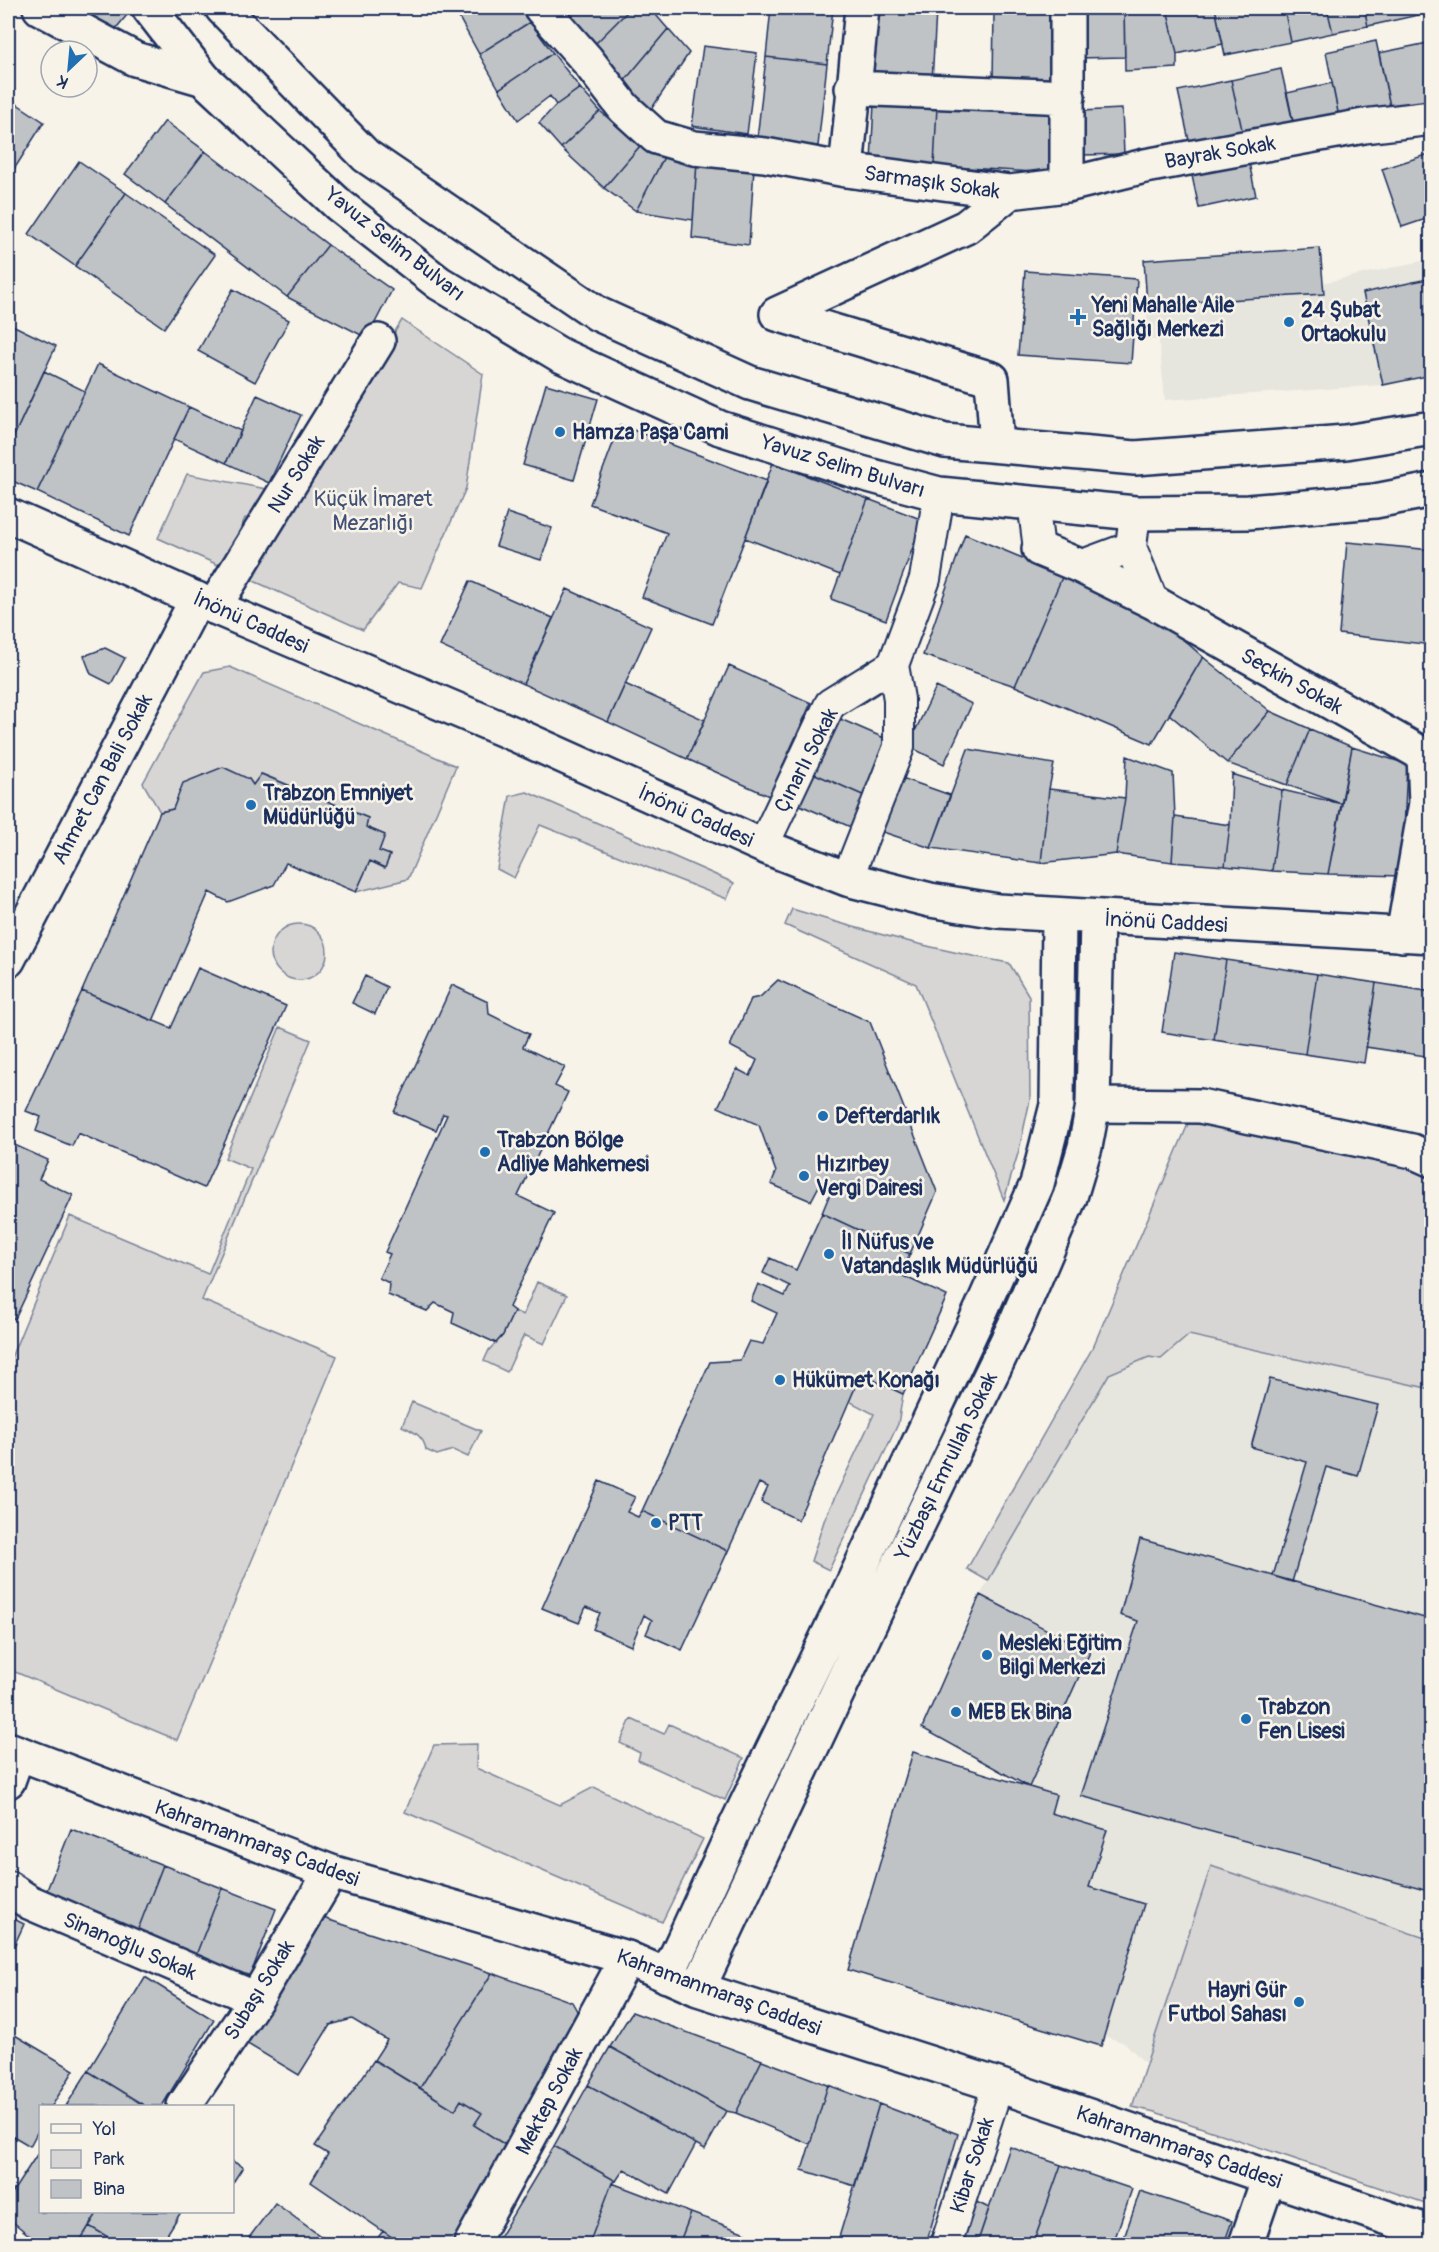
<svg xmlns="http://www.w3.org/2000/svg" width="1439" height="2252" font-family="Pangolin,sans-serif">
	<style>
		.built { fill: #e6e5de }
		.green { fill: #d7d6d4; stroke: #798299; stroke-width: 1.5 }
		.building { fill: #c0c3c5; stroke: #1b2f5e; stroke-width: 1.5 }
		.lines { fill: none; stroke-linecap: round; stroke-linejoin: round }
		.pedestrian-casing { stroke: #1b2f5e; stroke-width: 34 }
		.minor-casing { stroke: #1b2f5e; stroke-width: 38 }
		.tertiary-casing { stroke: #1b2f5e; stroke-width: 38 }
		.secondary-casing { stroke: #1b2f5e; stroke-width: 38 }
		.pedestrian { stroke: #f7f3e8; stroke-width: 30 }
		.minor { stroke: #f7f3e8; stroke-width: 33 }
		.tertiary { stroke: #f7f3e8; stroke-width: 33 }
		.secondary { stroke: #f7f3e8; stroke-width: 33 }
		.poi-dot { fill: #1f6fb2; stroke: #f7f3e8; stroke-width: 2 }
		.labels { text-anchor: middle; stroke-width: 5; stroke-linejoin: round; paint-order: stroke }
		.street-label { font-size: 21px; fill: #1b2f5e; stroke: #f7f3e8 }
		.poi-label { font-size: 21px; font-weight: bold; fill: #1b2f5e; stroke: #f7f3e8; text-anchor: start }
		.park-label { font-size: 21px; fill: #415076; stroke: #f7f3e8 }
	</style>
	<rect width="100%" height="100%" fill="#f7f3e8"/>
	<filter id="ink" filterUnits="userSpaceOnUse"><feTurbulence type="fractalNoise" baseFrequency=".0167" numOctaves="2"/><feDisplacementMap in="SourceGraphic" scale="12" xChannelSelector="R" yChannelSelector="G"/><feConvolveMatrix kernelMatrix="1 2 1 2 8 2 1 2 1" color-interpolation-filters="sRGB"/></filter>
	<g filter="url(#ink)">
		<path class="built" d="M1320 248 1323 283 1431 259V375L1383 385 1165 400 1159 340H1147V305L1144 260Z
			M1431 1171V2205L1155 2112 1132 2107 1146 2064 1125 2043 1104 2036 1144 1904 1089 1887 1107 1830 1051 1813 1056 1795 1029 1787 1090 1652 980 1595 988 1581 967 1569 991 1524 1093 1347Z"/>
		<path class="green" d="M402 320 483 374 466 488 422 588 398 583 363 630 158 538 187 474 277 491 258 521 245 518 228 557 308 473Z
			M230 667 456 766 408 879 356 892 370 861 384 868 390 856 379 851 384 835 366 827 368 818 262 774 253 785 249 779 184 783 173 809 160 812 143 783 204 672Z
			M527 792 734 883 727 899 540 825 514 878 497 869 510 796Z
			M792 909C864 931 935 950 1009 963L1029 996 1030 1100 1019 1150 1004 1200 916 984 785 925Z
			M271 952a28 28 0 1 1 56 0a28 28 0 1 1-56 0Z
			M280 1027 311 1040 202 1300 337 1356 177 1740 8 1669V1365L70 1216 208 1274 251 1169 225 1158Z
			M1191 1117 1431 1171V1389L1189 1335 1161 1359 1149 1357 1109 1374 988 1581 967 1569 1093 1347Z
			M537 1282 567 1295 544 1344 524 1335 507 1372 484 1361 489 1350 503 1335 514 1311 523 1315Z
			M861 1374 903 1394 898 1424 829 1570 811 1561 825 1518 874 1414 849 1401Z
			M412 1402 481 1431 468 1457 453 1450 437 1455 426 1450C424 1436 413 1431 402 1426Z
			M1431 1453V1487L1422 1484Z
			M631 1719 664 1734 669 1724 744 1758 725 1800 638 1760 640 1753 620 1743Z
			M477 1744 476 1768 560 1805 594 1787 703 1839 662 1922 405 1812 434 1745Z
			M1211 1866 1431 1940V2205L1155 2112 1132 2107Z"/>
		<path class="building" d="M61 8H122L127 15 113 32Z
			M464 8H519L530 22 479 54 456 12Z
			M561 8H631L592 47Z
			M631 8H650L668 29 621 85 592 47Z
			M771 8H833L827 64 766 57Z
			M876 8 936 11 932 82 872 78Z
			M1077 8H1124L1125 57 1077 58Z
			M1124 8H1167L1177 54V68L1125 71Z
			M1167 8H1215L1223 44 1177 54Z
			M1215 8H1284L1291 42 1225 55Z
			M1284 8H1327L1333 33 1291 42Z
			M1327 8H1364L1368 26 1333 33Z
			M1364 8H1432V12L1368 26Z
			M994 12 1053 13V83L993 82Z
			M530 22 553 53 499 89 479 54Z
			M668 29 689 53 646 117 621 85Z
			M1376 41 1391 111 1340 122 1326 52Z
			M1428 43 1432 58V103L1391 111 1379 53Z
			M703 46 757 53 747 134 692 126Z
			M553 53 580 88 556 105 550 96 518 120 499 89Z
			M766 57 827 64 818 146 757 140Z
			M1281 69 1293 123 1243 134 1231 80Z
			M1231 80 1243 134 1190 145 1178 91Z
			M1332 83 1340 122 1295 131 1287 93Z
			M580 88 600 111 561 148 539 123 556 105Z
			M8 98 44 122 8 179Z
			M874 103 937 106 934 166 871 162Z
			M937 106 1053 113 1050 173 934 166Z
			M1122 109 1124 154 1083 155 1081 111Z
			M600 111 640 146 604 188 561 148Z
			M165 121 205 151 165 204 125 174Z
			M640 146 664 157 636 211 604 188Z
			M205 151 328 245 287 297 165 204Z
			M1432 153V217L1402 227 1382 169Z
			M664 157 697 162 693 220 636 211Z
			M1248 158 1256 196 1199 208 1191 171Z
			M79 161 126 193 75 266 29 234Z
			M697 162 754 168 749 245 692 238Z
			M126 193 215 255 164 328 75 266Z
			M328 245 392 290 367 338 287 297Z
			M1320 248 1324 294 1147 305 1144 260Z
			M1025 271 1137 279 1131 363 1018 355Z
			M1432 278V375L1383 385 1363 293Z
			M233 289 289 320 255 382 198 351Z
			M8 323 56 346 8 449Z
			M98 364 189 407 129 536 37 492Z
			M44 371 85 391 37 492 8 479V449Z
			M546 384 598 399 574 480 523 465Z
			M257 395 301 415 269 483 226 463Z
			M189 407 241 431 226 463 174 439Z
			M620 425 767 481 712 624 642 597 667 533 590 504Z
			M773 463 868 499 840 575 745 538Z
			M868 499 923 520 886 620 831 599Z
			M507 513 552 528 541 560 496 546Z
			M965 534 1063 575 1015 686 923 655Z
			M1347 542 1432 550V645L1339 634Z
			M1063 575 1170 628 1203 657 1152 744 1015 686Z
			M470 581 553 618 523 684 440 646Z
			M567 589 651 627 608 722 523 684Z
			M105 648 125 658 111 684 91 674 84 656Z
			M1203 657 1270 711 1227 763 1169 714Z
			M729 666 811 703 769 796 687 759Z
			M625 684 705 720 687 759 608 722Z
			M936 687 972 704 944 764 908 746Z
			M1270 711 1310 729 1287 785 1227 763Z
			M838 718 891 741 867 797 813 773Z
			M1310 729 1352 747 1342 804 1287 785Z
			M1352 747 1407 764 1402 876 1328 874Z
			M968 749 1054 764 1049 789 1041 863 931 848Z
			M1127 756 1173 773 1175 817 1172 862 1116 854 1125 798Z
			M223 767 249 779 253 785 261 774 368 818 366 827 385 835 379 851 390 855 385 868 370 861 356 892 286 863 274 885 228 902 209 892 153 1021 82 991 160 812 173 809 183 783Z
			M813 773 867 797 853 828 800 805Z
			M1232 774 1282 790 1272 871 1225 866 1230 825Z
			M899 777 950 795 931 848 880 831Z
			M1049 789 1125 798 1116 854 1041 863Z
			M1282 790 1342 804 1328 874 1272 871Z
			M1175 817 1230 825 1225 866 1172 862Z
			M1174 952 1226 960 1214 1040 1162 1032Z
			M1226 960 1317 974 1305 1054 1214 1040Z
			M198 968 286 1006 204 1188 78 1133 72 1146 36 1131 41 1117 26 1111 82 991 171 1028Z
			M1317 974 1376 983 1364 1063 1305 1054Z
			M365 976 387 987 375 1014 352 1003Z
			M778 980 870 1022 937 1192 910 1254 822 1213 831 1191 819 1186 811 1201 771 1184 776 1172 759 1125 718 1107 737 1069 750 1076 757 1060 730 1046 751 999 760 997Z
			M1376 983 1432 992V1057L1366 1047Z
			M452 985 488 1002 489 1014 529 1034 523 1047 565 1067 555 1086 568 1092 518 1196 554 1213 509 1307 514 1311 503 1335 496 1343 452 1323 454 1312 435 1303 427 1311 388 1295 389 1283 379 1278 390 1254 385 1252 447 1115 443 1114 436 1130 394 1112Z
			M8 1142 48 1160 39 1179 73 1195 15 1319 8 1316Z
			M822 1213 910 1254 901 1275 947 1296 903 1394 861 1374 798 1520 761 1502 768 1487 759 1483 728 1551 642 1511 710 1362 740 1360 749 1341 763 1344 777 1313 751 1301 758 1284 785 1296 790 1286 763 1273 770 1258 796 1270Z
			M1270 1379 1378 1405 1358 1476 1326 1467 1292 1582 1273 1576 1307 1462 1251 1447Z
			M599 1481 635 1497 627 1512 638 1517 642 1511 728 1551 682 1650 646 1634 652 1620 644 1615 631 1646 593 1629 600 1613 586 1607 579 1623 542 1608Z
			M1140 1539 1432 1620V1892L1081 1796 1138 1621 1120 1615Z
			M980 1595 1090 1652 1029 1787 922 1728Z
			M913 1752 1056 1795 1051 1813 1107 1830 1089 1887 1144 1904 1101 2046 848 1970Z
			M71 1829 163 1865 137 1932 45 1895Z
			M163 1865 222 1888 196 1955 137 1932Z
			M222 1888 276 1909 250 1976 196 1955Z
			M8 1916 24 1924 8 1959Z
			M323 1918 492 1973 420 2088 374 2060 387 2040 352 2019 330 2025 299 2075 241 2040Z
			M492 1973 572 2002 586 2027 510 2148 474 2125 482 2113 461 2100 455 2110 420 2088Z
			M145 1977 214 2020 162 2106H145L88 2071Z
			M632 2012 762 2060 736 2113 726 2111 610 2047Z
			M8 2031 74 2070 52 2106H40V2127L30 2146 8 2133Z
			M610 2047 726 2111 705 2149 588 2085Z
			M374 2060 455 2110 461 2100 482 2113 474 2125 510 2148 453 2244H402L311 2182 328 2154 315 2146Z
			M762 2060 828 2085 810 2144 736 2113Z
			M88 2071 145 2106H66Z
			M588 2085 696 2144 669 2194 624 2169 616 2181 554 2146Z
			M828 2085 879 2104 855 2186 802 2170Z
			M879 2104 958 2134 926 2244H837Z
			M554 2146 616 2181 612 2183 589 2244H509L497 2241Z
			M1010 2147 1061 2165 1033 2244H977Z
			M38 2153 40 2154V2212H98L78 2244H40L8 2218V2199Z
			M232 2161 243 2167 232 2184Z
			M1061 2165 1132 2189 1113 2244H1033Z
			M612 2183 691 2213 679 2244H589Z
			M1140 2191 1232 2221 1224 2244H1122Z
			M968 2198 989 2208 977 2244H953Z
			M275 2203 323 2238 318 2244 245 2243Z
			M98 2212H181L161 2244H120L89 2226Z
			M691 2213 762 2239 760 2244H679Z
			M89 2226 120 2244H78Z
			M383 2231 402 2244H373Z"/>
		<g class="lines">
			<defs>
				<path id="pedestrian" d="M1033 502 1039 549
					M1135 513 1131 547 1153 602
					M1080 566 1131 547
					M763 846 830 704 893 665 925 579 939 494
					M847 879 899 747V699L893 665
					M946 2244 998 2085"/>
				<path id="minor" d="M40 8 135 59 204 79
					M541 8 587 60 624 108 656 137 694 148 765 155 846 170 1010 192 1067 185 1145 166 1364 126 1432 118
					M1067 8V185
					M852 88 1068 97
					M846 170 862 8
					M997 445 992 379 777 314 966 227 1010 192
					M1039 549 1080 566 1153 602 1424 755 1426 803 1403 935
					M214 607 378 341
					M8 960 197 599
					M1093 1105 1200 1106 1412 1151 1432 1160
					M8 1781 18 1753
					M8 1888 29 1902 256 1999
					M184 2106 256 1999 331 1872
					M471 2244 627 1958
					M1246 2244 1269 2177"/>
				<path id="tertiary" d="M8 515 214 607 514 734 763 846 847 879 930 900 998 911 1432 936
					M8 1749 331 1872 627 1958 698 1989 998 2085 1432 2233
					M667 1976 736 1826 848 1594 982 1308 1037 1184 1057 1105 1059 916
					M698 1989 874 1615 1015 1325 1070 1197 1085 1147 1093 1105 1097 918"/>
				<path id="secondary" d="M149 8 204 79 339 205 439 283 560 355 720 428 861 473 939 494 1135 513 1248 512 1375 501 1432 490
					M222 8 366 156 598 314 750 383 945 441 1135 458 1346 442 1432 428"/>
			</defs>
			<use href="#pedestrian" class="pedestrian-casing"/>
			<use href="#minor" class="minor-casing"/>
			<use href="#tertiary" class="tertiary-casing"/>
			<use href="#secondary" class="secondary-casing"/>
			<use href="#pedestrian" class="pedestrian"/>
			<use href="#minor" class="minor"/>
			<use href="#tertiary" class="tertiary"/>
			<use href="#secondary" class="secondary"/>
		</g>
	</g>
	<g class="poi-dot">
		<path d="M1075 308h6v6h6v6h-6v6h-6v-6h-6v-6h6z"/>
		<circle cx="1289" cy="322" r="6"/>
		<circle cx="560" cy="432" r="6"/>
		<circle cx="251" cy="805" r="6"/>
		<circle cx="823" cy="1116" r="6"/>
		<circle cx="485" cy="1152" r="6"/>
		<circle cx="804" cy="1176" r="6"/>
		<circle cx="829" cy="1254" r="6"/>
		<circle cx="780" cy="1380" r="6"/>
		<circle cx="656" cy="1523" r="6"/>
		<circle cx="987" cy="1655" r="6"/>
		<circle cx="956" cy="1712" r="6"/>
		<circle cx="1246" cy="1719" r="6"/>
		<circle cx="1299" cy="2002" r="6"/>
	</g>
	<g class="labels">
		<g class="street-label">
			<text transform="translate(1220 152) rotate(-10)" y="7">Bayrak Sokak</text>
			<text transform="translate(932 182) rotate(8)" y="7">Sarmaşık Sokak</text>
			<text transform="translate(395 244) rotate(38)" y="7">Yavuz Selim Bulvarı</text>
			<text transform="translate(843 466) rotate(17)" y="7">Yavuz Selim Bulvarı</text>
			<text transform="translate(296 474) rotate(-58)" y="7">Nur Sokak</text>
			<text transform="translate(251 622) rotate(24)" y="7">İnönü Caddesi</text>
			<text transform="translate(1292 681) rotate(29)" y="7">Seçkin Sokak</text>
			<text transform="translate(806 760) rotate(-63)" y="7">Çınarlı Sokak</text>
			<text transform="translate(102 779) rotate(-62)" y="7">Ahmet Can Bali Sokak</text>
			<text transform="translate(696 816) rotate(24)" y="7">İnönü Caddesi</text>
			<text transform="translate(1166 922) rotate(3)" y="7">İnönü Caddesi</text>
			<text transform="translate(946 1466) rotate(-64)" y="7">Yüzbaşı Emrullah Sokak</text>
			<text transform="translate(257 1843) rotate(20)" y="7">Kahramanmaraş Caddesi</text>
			<text transform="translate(130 1946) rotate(23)" y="7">Sinanoğlu Sokak</text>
			<text transform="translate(259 1990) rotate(-58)" y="7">Subaşı Sokak</text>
			<text transform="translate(719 1992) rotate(20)" y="7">Kahramanmaraş Caddesi</text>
			<text transform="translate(549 2101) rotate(-62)" y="7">Mektep Sokak</text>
			<text transform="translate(1179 2147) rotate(19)" y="7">Kahramanmaraş Caddesi</text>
			<text transform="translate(972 2165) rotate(-72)" y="7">Kibar Sokak</text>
		</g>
		<g class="poi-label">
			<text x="1092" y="312">Yeni Mahalle Aile<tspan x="1092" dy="24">Sağlığı Merkezi</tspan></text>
			<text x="1301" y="317">24 Şubat<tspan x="1301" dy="24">Ortaokulu</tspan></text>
			<text x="572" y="439">Hamza Paşa Cami</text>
			<text x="263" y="800">Trabzon Emniyet<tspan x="263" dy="24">Müdürlüğü</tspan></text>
			<text x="835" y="1123">Defterdarlık</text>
			<text x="497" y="1147">Trabzon Bölge<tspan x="497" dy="24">Adliye Mahkemesi</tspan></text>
			<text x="816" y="1171">Hızırbey<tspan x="816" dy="24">Vergi Dairesi</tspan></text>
			<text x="841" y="1249">İl Nüfus ve<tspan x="841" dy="24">Vatandaşlık Müdürlüğü</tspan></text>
			<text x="792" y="1387">Hükümet Konağı</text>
			<text x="668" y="1530">PTT</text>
			<text x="999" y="1650">Mesleki Eğitim<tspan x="999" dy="24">Bilgi Merkezi</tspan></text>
			<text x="1258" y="1714">Trabzon<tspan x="1258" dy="24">Fen Lisesi</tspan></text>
			<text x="968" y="1719">MEB Ek Bina</text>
			<text x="1287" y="1997" text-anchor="end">Hayri Gür<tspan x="1287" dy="24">Futbol Sahası</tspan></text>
		</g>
		<g class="park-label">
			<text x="373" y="506">Küçük İmaret<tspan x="373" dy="24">Mezarlığı</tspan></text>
		</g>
	</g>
	<rect width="1439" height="2252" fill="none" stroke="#f7f3e8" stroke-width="30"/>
	<rect x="15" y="15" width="1409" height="2222" fill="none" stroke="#1b2f5e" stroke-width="2" filter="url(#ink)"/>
	<rect x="39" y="2105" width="195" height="108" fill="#f7f3e8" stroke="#9fa5b1" stroke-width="1.5"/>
	<rect x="51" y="2124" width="30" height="9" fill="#f7f3e8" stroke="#9fa5b1" stroke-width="1.5"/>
	<text x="93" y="2135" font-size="18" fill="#1b2f5e">Yol</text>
	<rect x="51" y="2150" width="30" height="18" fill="#d7d6d4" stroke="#9fa5b1" stroke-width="1.5"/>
	<text x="93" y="2165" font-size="18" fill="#1b2f5e">Park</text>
	<rect x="51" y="2180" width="30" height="18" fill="#c0c3c5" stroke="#9fa5b1" stroke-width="1.5"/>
	<text x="93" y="2195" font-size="18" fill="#1b2f5e">Bina</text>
	<g transform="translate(69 69) rotate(206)"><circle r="28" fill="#f7f3e8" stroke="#9fa5b1" stroke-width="1.5"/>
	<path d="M0-4.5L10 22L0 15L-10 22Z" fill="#1f6fb2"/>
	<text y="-9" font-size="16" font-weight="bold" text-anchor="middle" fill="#1b2f5e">K</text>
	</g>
</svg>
